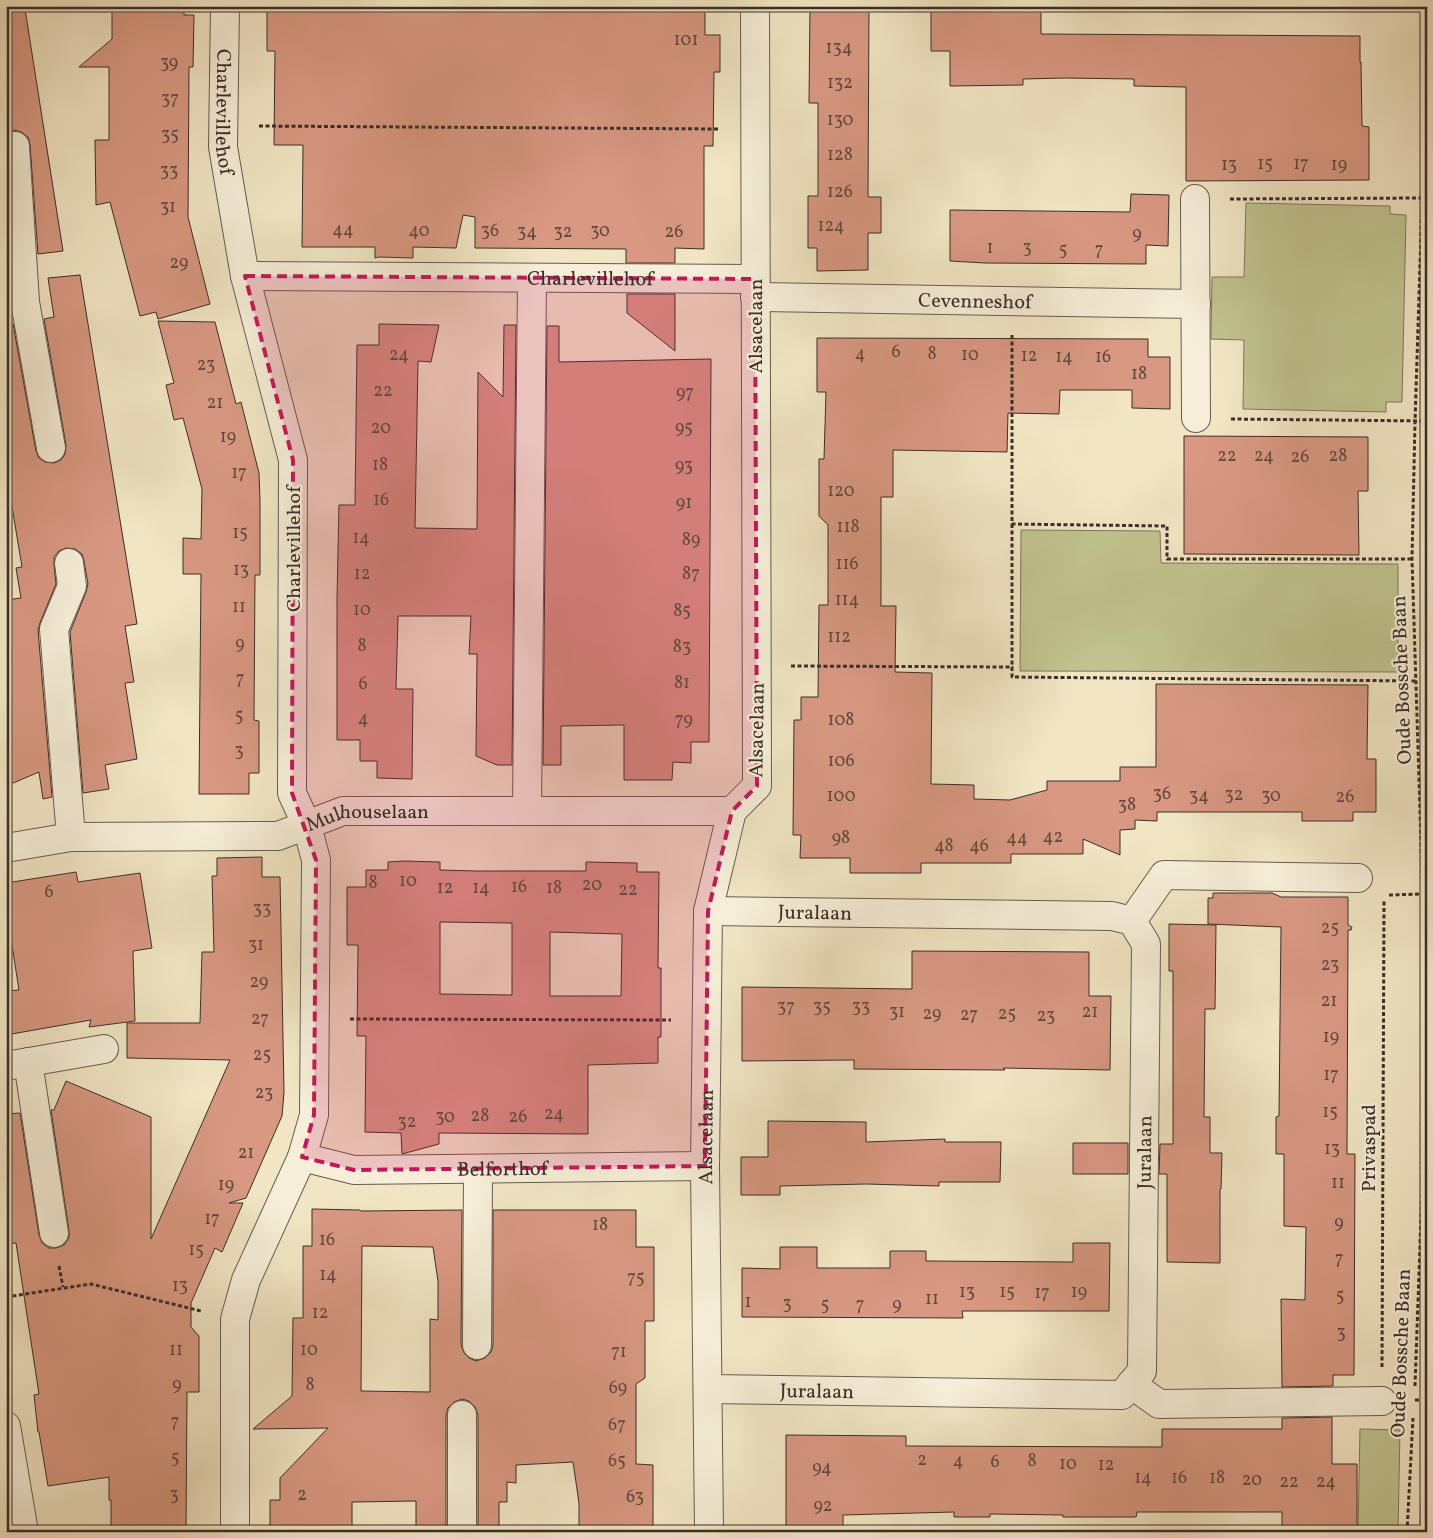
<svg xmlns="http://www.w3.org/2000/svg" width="1433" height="1538" font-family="Vollkorn,serif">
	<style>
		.green { fill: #c0c38f; stroke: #7e785c }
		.building { fill: #d89881; stroke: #3b2e29; fill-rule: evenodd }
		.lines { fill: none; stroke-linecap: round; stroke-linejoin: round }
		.minor-casing { stroke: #685c50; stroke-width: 30 }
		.path { stroke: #3b2e29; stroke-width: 3; stroke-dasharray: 4 2.5; stroke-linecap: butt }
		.minor { stroke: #f6eed8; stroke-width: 28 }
		.marked { fill: #c2185b; fill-opacity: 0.2; stroke: #c2185b; stroke-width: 4; stroke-dasharray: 10 6; stroke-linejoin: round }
		.labels { text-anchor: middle; stroke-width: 4.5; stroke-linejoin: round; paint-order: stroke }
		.number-label { font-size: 18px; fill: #62483f }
		.street-label { font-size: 20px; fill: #3b2e29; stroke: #f6eed8 }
	</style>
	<rect width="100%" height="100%" fill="#f1e5c3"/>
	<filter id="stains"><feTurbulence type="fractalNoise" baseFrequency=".004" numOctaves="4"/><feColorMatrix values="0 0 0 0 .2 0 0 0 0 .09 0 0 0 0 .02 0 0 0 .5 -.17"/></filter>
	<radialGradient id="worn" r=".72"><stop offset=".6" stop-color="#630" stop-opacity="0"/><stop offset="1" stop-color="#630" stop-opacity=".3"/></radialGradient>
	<path class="green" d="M1246 203 1390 206V214L1406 215 1402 402H1386V412L1243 409 1244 340 1211 339 1212 277H1244Z
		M1427 444V624L1425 559Z
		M1021 530 1160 531 1161 563 1398 564V672L1020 671Z
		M1427 1417V1532H1420L1424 1419Z
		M1360 1429 1400 1430 1398 1532H1358Z"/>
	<path class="building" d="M112 6H184V15H194L193 67H189L188 217 210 304 158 319 156 312 140 316 110 202 96 205 95 140H109V67H79L112 39Z
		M267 6H705V35H720V72H714L713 146H704V249L675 248V263H626V249L475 248V217L463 215 456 248 413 247V258L379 257 375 258V247H302L303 145H274L275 51H267Z
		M810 6H869L868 197H881V233H868V270L817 271V248H808V196H818V103H809Z
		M25 9 63 251 38 254 30 145 28 137 21 132 14 130 6 133V10Z
		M931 9 1041 10V34L1360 36V62H1361L1362 126 1369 127V180L1186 181V87L1134 86V79L1065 78 1023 79V85L950 86V51H931Z
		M1131 194 1169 195 1168 246 1146 245V264L985 263 950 261V210L1130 212Z
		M80 275 137 624 125 626 134 682 125 683 137 759 105 765 109 789 83 793 70 632 86 592 88 584 84 561 82 554 75 549 66 548 59 551 54 557V565L56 584 40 623 38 630 52 797 43 799 39 772 6 786V600L21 598 16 568 22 567 6 470V325L13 324 36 451 39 458 45 462 54 463 61 460 65 454 66 445 44 319 54 317 48 278Z
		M627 294H675V351L627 313Z
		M158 321 215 322 236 404 241 402 259 473 260 501V575H255L254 720 259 721V773H249V794H199L201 574H183V538L201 539 202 489 183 418 174 420 166 385 174 383Z
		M379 324 439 325 431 362 418 361 415 528 477 529 478 372 503 397 504 325H516L512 765H497L476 756 477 654H469L471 616H398L396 689H413L412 779 377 778V761H360V740H337V598L339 505H355L357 345H379Z
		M547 326H559V362L711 359 709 742H691V763L673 762 672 780H624V725L561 726V765H543Z
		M817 338 1148 339V357H1170V409L1132 408V390H1060L1059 414 1008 413 1007 452 893 450V497H881V606H896L895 672 932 673 931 784 974 785V799L1010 800 1047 790V781H1120V767H1156V684L1368 685 1367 759H1376V812H1353V821H1302V812H1157V821L1135 820V829L1120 830V855L1083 839V854H1011V863H921V873H850V858H800L801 835H793L794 720H801V697H818L819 605H828V525L819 516V459H824L826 392H817Z
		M1184 436 1368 437V491H1358L1359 555 1184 554Z
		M262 857V877H280L284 1092 282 1116 246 1198 229 1203H243L222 1252 215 1248 191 1303V1327L199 1336V1392H187L186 1532H111V1500H109V1477L48 1486 39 1432H38L34 1395 39 1394 16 1243 6 1244V1114L20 1113 39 1235 42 1243 49 1248H56L64 1245 69 1238V1231L51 1110H54L66 1081 151 1117V1239L230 1060 127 1058V1023H200L202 952H214L212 876H217V858Z
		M404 861 440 862V870L476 871H586V862L637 863V872H659L658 968H661V1037H658V1063L588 1065V1134L439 1133V1144L402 1154 401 1133 365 1132 366 1036H357L358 945H347V887H366V870H388V862ZM440 922 512 923V995L440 994ZM550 932 622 934 621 996H550Z
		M76 872 78 882 140 873 152 948 133 951 135 1021 89 1027 91 1020 6 1035V991L19 990 6 907V883Z
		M1213 893H1272L1281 897H1348V925L1352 927 1351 930H1348L1347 1154H1355L1354 1375H1333V1386L1282 1387 1281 1299 1305 1300 1306 1227 1284 1226V1154H1276V1117L1279 1116 1281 927 1208 924V898H1213Z
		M1169 924 1216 925 1215 1009H1205L1204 1117H1210V1153H1222L1221 1189H1220V1263L1167 1262V1174H1159L1160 1144H1173V971H1169Z
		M912 951 1089 952V996H1111L1110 1070 1003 1068 1005 1070 854 1069V1060L742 1061V987L912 989Z
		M768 1121 866 1122V1142L945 1139V1142H1001L1000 1182H939V1186L866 1184 780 1186V1195H741V1157H768Z
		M1073 1143H1128V1174H1073Z
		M312 1209 360 1210 361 1211 462 1210 461 1345 464 1353 469 1358 476 1361 485 1358 491 1352 493 1345V1210H636V1247H654V1321H645V1378L636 1384V1464L653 1465V1532H579V1503L573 1462 516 1465V1483L507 1482V1502H499V1532H478V1415L475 1407 469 1401 462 1399 454 1402 448 1408 446 1415V1532H416V1501L352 1502V1532H270V1500H280V1478L328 1428 253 1429 292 1396 293 1318H303V1246H312ZM362 1246 433 1247 438 1281V1320L430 1319V1392L361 1391Z
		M1073 1243H1110L1109 1311H962L963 1318 742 1317V1268L780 1269V1247H817V1268H890V1251H926V1261L1073 1262Z
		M1332 1417V1464H1357V1531L1282 1532V1512H1137L1136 1517H1063V1515L990 1514V1517H954V1512L843 1515V1532H786V1435L906 1436V1446L1162 1447V1429H1282V1418Z"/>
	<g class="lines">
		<defs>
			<g id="minor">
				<path id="s1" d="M225 6 223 147 245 276 293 460 292 793 307 826 316 860 314 1115 302 1157 246 1280 235 1319V1532"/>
				<path d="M15 146 25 302 51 448"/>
				<path d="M1195 199 1196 418"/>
				<path id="s2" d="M245 276 755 279"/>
				<path id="s3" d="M755 297 1196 304"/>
				<path d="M69 563 72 586 54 629 71 837"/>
				<path d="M527 811 532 278"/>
				<path id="s4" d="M6 848 71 837 278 836 343 811H732"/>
				<path d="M1132 921 1164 875 1358 878"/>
				<path d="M28 1062 54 1233"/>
				<path d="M6 1066 104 1049"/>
				<path id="s5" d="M302 1157 354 1170 705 1166"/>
				<path d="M477 1345 478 1169"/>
				<path d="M1131 1384 1159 1404 1382 1401"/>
				<path id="s6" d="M708 1389 1122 1395 1142 1371 1146 944 1132 921 1112 916 708 911"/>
				<path d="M462 1415V1532"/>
				<path d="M6 1426 24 1532"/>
				<path id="s7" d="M709 1532 705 1166 708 911 732 811 757 786 755 6"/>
			</g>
		</defs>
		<use href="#minor" class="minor-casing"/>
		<path class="path" d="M259 126 720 129
			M1230 199 1422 198
			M1012 335V524L1167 526V559H1412
			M1231 419 1427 421
			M1012 524V667
			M791 666 1012 667V677L1416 681
			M1389 895 1423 894
			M350 1019 671 1020
			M59 1266 63 1287
			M6 1297 91 1284 201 1311
			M1382 1367 1384 901
			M1415 1386 1422 1189 1423 905 1412 559 1415 422 1423 170 1426 6
			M1415 1400H1427
			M1407 1532 1413 1418"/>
		<use href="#minor" class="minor"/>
	</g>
	<path class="marked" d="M245 276 755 279 757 786 732 811 708 911 705 1166 354 1170 302 1157 314 1115 316 860 292 793 293 460Z"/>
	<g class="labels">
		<g class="number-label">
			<text x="686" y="45">101</text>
			<text x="839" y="53">134</text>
			<text x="169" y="68">39</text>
			<text x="840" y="88">132</text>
			<text x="170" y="104">37</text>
			<text x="840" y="125">130</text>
			<text x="170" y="140">35</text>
			<text x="840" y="160">128</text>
			<text x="1265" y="169">15</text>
			<text x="1301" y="169">17</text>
			<text x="1229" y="170">13</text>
			<text x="1339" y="170">19</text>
			<text x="169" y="176">33</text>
			<text x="840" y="197">126</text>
			<text x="168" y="212">31</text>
			<text x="831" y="231">124</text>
			<text x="343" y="235">44</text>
			<text x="419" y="236">40</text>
			<text x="490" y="236">36</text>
			<text x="600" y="236">30</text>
			<text x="527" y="237">34</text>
			<text x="563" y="237">32</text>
			<text x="674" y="237">26</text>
			<text x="1137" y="239">9</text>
			<text x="990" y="253">1</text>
			<text x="1027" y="253">3</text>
			<text x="1063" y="255">5</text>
			<text x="1099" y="255">7</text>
			<text x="179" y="268">29</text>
			<text x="896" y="357">6</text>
			<text x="860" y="359">4</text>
			<text x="932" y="359">8</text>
			<text x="399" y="360">24</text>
			<text x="970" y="360">10</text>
			<text x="1029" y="361">12</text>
			<text x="1064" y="362">14</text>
			<text x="1103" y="362">16</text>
			<text x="206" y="370">23</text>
			<text x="1139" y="379">18</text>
			<text x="383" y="396">22</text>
			<text x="685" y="398">97</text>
			<text x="215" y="408">21</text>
			<text x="381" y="433">20</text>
			<text x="684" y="433">95</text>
			<text x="228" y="442">19</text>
			<text x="1227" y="461">22</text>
			<text x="1264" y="461">24</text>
			<text x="1338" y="461">28</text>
			<text x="1300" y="462">26</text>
			<text x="380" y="470">18</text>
			<text x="684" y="471">93</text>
			<text x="239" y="478">17</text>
			<text x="841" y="496">120</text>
			<text x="381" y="505">16</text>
			<text x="684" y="508">91</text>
			<text x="848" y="532">118</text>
			<text x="240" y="538">15</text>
			<text x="361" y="543">14</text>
			<text x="691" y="545">89</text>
			<text x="847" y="569">116</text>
			<text x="241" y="575">13</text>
			<text x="362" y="579">12</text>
			<text x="691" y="579">87</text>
			<text x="847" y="605">114</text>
			<text x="239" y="612">11</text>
			<text x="362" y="615">10</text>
			<text x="682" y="616">85</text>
			<text x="839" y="642">112</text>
			<text x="240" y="649">9</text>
			<text x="362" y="651">8</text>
			<text x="682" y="652">83</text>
			<text x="240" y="684">7</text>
			<text x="682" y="688">81</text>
			<text x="363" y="689">6</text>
			<text x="239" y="721">5</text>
			<text x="363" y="724">4</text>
			<text x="684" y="725">79</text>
			<text x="841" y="725">108</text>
			<text x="239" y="756">3</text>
			<text x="841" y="766">106</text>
			<text x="1162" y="799">36</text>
			<text x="1234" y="800">32</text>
			<text x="841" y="801">100</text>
			<text x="1199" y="801">34</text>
			<text x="1271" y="801">30</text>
			<text x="1345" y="802">26</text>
			<text x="1127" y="810">38</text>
			<text x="1053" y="842">42</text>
			<text x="841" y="843">98</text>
			<text x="1017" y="843">44</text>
			<text x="944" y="851">48</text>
			<text x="979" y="851">46</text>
			<text x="408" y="886">10</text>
			<text x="373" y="888">8</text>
			<text x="592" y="890">20</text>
			<text x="519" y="892">16</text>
			<text x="445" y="893">12</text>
			<text x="481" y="893">14</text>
			<text x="554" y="893">18</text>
			<text x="628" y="895">22</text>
			<text x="49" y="897">6</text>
			<text x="262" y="914">33</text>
			<text x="1330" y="933">25</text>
			<text x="256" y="950">31</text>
			<text x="1330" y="970">23</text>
			<text x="259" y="987">29</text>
			<text x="1329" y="1006">21</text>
			<text x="786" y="1012">37</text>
			<text x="822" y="1012">35</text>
			<text x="861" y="1012">33</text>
			<text x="897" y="1017">31</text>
			<text x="1090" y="1017">21</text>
			<text x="932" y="1019">29</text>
			<text x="1007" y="1019">25</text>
			<text x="969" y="1020">27</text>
			<text x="1046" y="1021">23</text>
			<text x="260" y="1024">27</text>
			<text x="1331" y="1042">19</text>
			<text x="262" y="1060">25</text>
			<text x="1331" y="1080">17</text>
			<text x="264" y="1098">23</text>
			<text x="1330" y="1117">15</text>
			<text x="554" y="1119">24</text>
			<text x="480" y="1121">28</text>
			<text x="445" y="1122">30</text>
			<text x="518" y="1122">26</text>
			<text x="407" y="1127">32</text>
			<text x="1332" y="1154">13</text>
			<text x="246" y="1158">21</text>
			<text x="1338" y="1188">11</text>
			<text x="226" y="1190">19</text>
			<text x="212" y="1224">17</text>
			<text x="1339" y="1228">9</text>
			<text x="600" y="1230">18</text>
			<text x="327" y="1245">16</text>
			<text x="196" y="1255">15</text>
			<text x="1339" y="1264">7</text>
			<text x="328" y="1280">14</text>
			<text x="636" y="1283">75</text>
			<text x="180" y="1291">13</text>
			<text x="967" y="1297">13</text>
			<text x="1007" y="1297">15</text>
			<text x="1079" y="1297">19</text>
			<text x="1042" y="1298">17</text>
			<text x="1340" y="1301">5</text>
			<text x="932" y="1304">11</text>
			<text x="748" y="1307">1</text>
			<text x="787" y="1309">3</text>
			<text x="825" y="1310">5</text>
			<text x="860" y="1310">7</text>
			<text x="897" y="1310">9</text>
			<text x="320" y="1318">12</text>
			<text x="1341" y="1338">3</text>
			<text x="176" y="1355">11</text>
			<text x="309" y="1355">10</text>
			<text x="619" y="1357">71</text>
			<text x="177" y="1390">9</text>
			<text x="310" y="1390">8</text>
			<text x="618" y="1393">69</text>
			<text x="175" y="1427">7</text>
			<text x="617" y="1430">67</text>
			<text x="175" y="1463">5</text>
			<text x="922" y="1465">2</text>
			<text x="617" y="1466">65</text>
			<text x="958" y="1466">4</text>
			<text x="1032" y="1466">8</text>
			<text x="995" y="1467">6</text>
			<text x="1068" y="1469">10</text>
			<text x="1106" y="1470">12</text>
			<text x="822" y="1473">94</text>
			<text x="1143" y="1483">14</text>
			<text x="1179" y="1483">16</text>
			<text x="1217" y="1483">18</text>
			<text x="1252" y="1485">20</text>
			<text x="1289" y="1487">22</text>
			<text x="1326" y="1487">24</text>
			<text x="174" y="1500">3</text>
			<text x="302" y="1500">2</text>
			<text x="635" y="1502">63</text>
			<text x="823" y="1511">92</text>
		</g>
		<g class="street-label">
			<text dy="7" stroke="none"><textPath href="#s1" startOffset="106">Charlevillehof</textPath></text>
			<text dy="7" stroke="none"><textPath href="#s2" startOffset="345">Charlevillehof</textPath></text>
			<text dy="7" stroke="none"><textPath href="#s3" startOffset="220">Cevenneshof</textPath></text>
			<text transform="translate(755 326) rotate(-90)" y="7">Alsacelaan</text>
			<text transform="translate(293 549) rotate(-90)" y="7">Charlevillehof</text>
			<text transform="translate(1401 680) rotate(-92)" y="7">Oude Bossche Baan</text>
			<text transform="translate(756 730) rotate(-89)" y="7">Alsacelaan</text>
			<text dy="7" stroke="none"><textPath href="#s4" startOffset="366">Mulhouselaan</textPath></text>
			<text transform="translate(815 912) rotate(1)" y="7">Juralaan</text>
			<text dy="7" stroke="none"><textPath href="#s7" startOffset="395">Alsacelaan</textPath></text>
			<text transform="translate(1368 1148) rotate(-90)" y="7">Privaspad</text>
			<text dy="7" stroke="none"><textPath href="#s6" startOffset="664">Juralaan</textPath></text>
			<text dy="7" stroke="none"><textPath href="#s5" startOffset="202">Belforthof</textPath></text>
			<text transform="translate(1400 1353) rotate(-88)" y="7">Oude Bossche Baan</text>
			<text dy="7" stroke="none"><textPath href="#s6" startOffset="109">Juralaan</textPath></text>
		</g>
	</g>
	<rect width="1433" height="1538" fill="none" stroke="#f1e5c3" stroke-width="25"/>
	<rect x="8" y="8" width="1418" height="1523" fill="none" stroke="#3b2e29" stroke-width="2.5"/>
	<rect x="12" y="12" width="1408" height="1513" fill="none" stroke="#3b2e29"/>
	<rect width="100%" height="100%" filter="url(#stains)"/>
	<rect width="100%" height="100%" fill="url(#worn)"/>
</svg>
